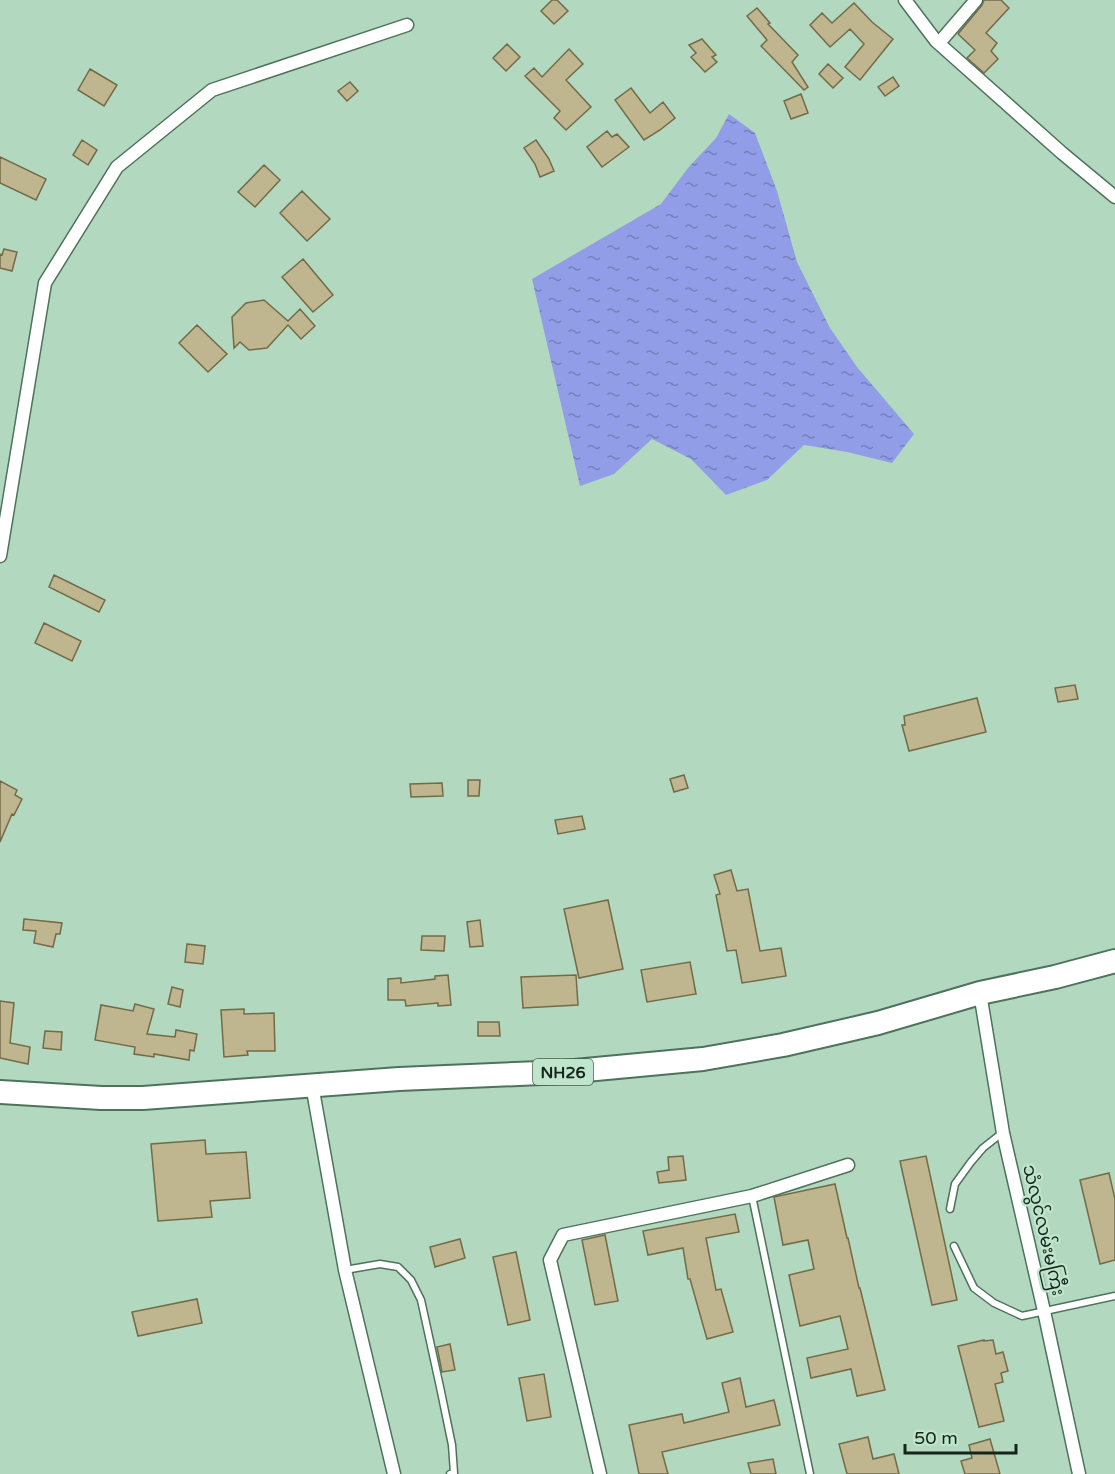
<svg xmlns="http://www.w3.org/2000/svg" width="1115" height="1474" font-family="'Varela Round','Noto Sans Myanmar',sans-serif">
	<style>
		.water { fill: url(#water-ripples) }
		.building { fill: #bfb690; stroke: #736b47; stroke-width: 1.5 }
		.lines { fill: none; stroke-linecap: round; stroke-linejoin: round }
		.lane-casing { stroke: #4f725c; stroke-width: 9 }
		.street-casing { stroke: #4f725c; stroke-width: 15 }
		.highway-casing { stroke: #4f725c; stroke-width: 26 }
		.lane { stroke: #fff; stroke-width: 6 }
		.street { stroke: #fff; stroke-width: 12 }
		.highway { stroke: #fff; stroke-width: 22 }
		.labels { text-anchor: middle; stroke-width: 4.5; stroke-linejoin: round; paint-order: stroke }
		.shield { fill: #bfe5cc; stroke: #495f51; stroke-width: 1.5 }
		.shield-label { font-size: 16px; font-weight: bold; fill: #16251c }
		.street-label { font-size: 18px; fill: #16251c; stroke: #bfe5cc }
	</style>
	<defs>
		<pattern id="water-ripples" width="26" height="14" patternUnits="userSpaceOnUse" patternTransform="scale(1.5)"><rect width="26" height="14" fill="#919de7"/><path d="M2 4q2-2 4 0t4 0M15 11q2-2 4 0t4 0" fill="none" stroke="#7580ba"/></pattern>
	</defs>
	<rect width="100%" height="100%" fill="#b2d8bf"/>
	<path class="water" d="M729 114 755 133 777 191 797 262 830 328 857 367 914 434 892 463 847 452 804 445 767 480 726 495 691 459 652 439 614 474 580 486 532 279 661 204 688 168 716 138Z"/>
	<path class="building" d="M552 0H557L568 11 554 24 541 11Z
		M984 0H1001L1009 8 986 33 997 43 991 51 998 59 984 73 967 58 975 50 958 34 982 5Z
		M854 3 872 22 893 39 860 80 845 67 864 44 850 29 830 47 810 25 822 13 832 23Z
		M757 8 770 23 768 24 798 55 792 62 808 87 804 90 761 46 767 40 747 16Z
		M702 39 716 55 712 57 717 62 705 72 691 57 696 53 689 45Z
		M507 44 520 57 506 71 493 58Z
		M569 49 583 64 566 80 591 107 566 130 554 118 560 111 525 76 534 68 542 77Z
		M828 64 843 78 833 88 819 74Z
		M90 69 117 85 104 106 78 90Z
		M893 77 899 86 885 96 878 87Z
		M350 82 358 91 347 101 338 91Z
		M631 88 650 113 663 102 675 118 660 130 644 140 615 100Z
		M801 94 808 113 791 119 784 101Z
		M607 131 612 137 617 134 629 147 602 167 587 147Z
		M82 140 97 150 88 165 73 155Z
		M536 140 549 159 554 171 540 177 535 164 524 148Z
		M0 157 46 179 36 200 0 183Z
		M264 165 280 180 255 207 238 192Z
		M302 191 330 219 307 241 280 213Z
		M4 249 17 252 12 271 0 268V254L2 255Z
		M303 259 333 295 313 312 282 277Z
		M264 300 288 321 300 309 315 326 301 339 288 325 267 348 249 350 240 342 234 348 232 317 246 303Z
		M197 325 227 354 208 372 179 343Z
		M54 575 105 600 99 612 49 587Z
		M44 623 81 641 72 661 35 643Z
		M1075 685 1078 699 1058 702 1055 688Z
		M977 698 986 732 909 751 902 725H905L904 716Z
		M684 775 688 788 674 792 670 779Z
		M468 780H480L479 796H468Z
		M0 781 17 790 15 795 22 799 14 815 12 814 0 842Z
		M442 783 443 796 411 797 410 784Z
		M582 816 585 829 558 834 555 820Z
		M731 870 737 891 748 889 760 951 781 948 786 976 742 983 736 950 727 951 716 895 720 894 714 875Z
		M608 900 623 969 579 978 564 909Z
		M24 919 62 923 60 934H56L53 947 34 943 36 931 23 930Z
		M480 920 483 946 470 947 467 922Z
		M422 936H445L444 951 421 950Z
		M187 944 205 946 203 964 185 962Z
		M690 962 696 994 647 1002 641 970Z
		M448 975 451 1005 438 1006V1003L406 1006 405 1000H388V979L401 978V983L435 979V976Z
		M576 975 578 1005 523 1008 521 977Z
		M172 987 183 990 180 1007 168 1004Z
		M0 1001 14 1003 10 1043 30 1047 28 1064 0 1058Z
		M135 1004 154 1009 147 1034 175 1037 176 1030 197 1034 194 1051 190 1050 189 1060 154 1054V1057L134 1054 135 1047 95 1040 101 1005 133 1011Z
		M244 1009V1014L274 1013 275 1051H247L248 1055 224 1057 221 1010Z
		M478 1022H499L500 1036H478Z
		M45 1031 62 1032 61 1050 43 1048Z
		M205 1140 206 1154 246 1152 250 1198 210 1201 212 1217 158 1221 151 1144Z
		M683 1156 686 1180 659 1183 657 1172 669 1170 668 1157Z
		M926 1156 957 1300 932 1305 900 1161Z
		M1109 1173 1115 1199V1260L1100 1264 1080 1180Z
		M835 1184 847 1238H848L859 1288H860L885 1390 857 1396 851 1369 811 1378 807 1358 848 1349 840 1316 800 1326 789 1275 814 1269 808 1240 783 1245 774 1197Z
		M735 1214 739 1232 706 1238 716 1290 721 1289 733 1332 707 1339 690 1279H688L683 1248 648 1255 643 1231Z
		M605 1235 618 1301 595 1305 582 1240Z
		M460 1239 465 1258 435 1267 430 1247Z
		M516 1252 530 1320 508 1325 493 1257Z
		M197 1299 202 1323 138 1336 132 1312Z
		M984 1340V1341L993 1340 996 1354 1003 1352 1008 1371 1001 1373 1003 1382 995 1384 1004 1421 979 1427 958 1346Z
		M450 1344 455 1370 442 1372 437 1347Z
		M544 1374 551 1417 527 1421 519 1378Z
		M740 1378 746 1407 774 1400 780 1425 662 1452 668 1474H639L629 1425 682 1414 684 1423 729 1412 722 1383Z
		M868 1437 873 1459 894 1454 899 1474H847L839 1444Z
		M990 1439 1000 1474H965L961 1461 972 1458 969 1445Z
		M773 1459 776 1474H751L748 1463Z"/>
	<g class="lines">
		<defs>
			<path id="lane" d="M752 1196 810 1474
				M950 1209 955 1184 971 1162 983 1148 1002 1133
				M954 1246 974 1288 994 1303 1022 1316 1115 1296
				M345 1270 380 1264 398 1267 411 1280 421 1300 440 1387 452 1445 454 1473 450 1474"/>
			<path id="street" d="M905 0 936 41 1062 153 1115 197
				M939 43 976 0
				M0 556 45 283 117 167 212 90 407 25
				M980 993 1003 1133 1044 1311 1079 1474
				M312 1085 345 1270 394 1474
				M600 1474 550 1260 563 1235 752 1196 848 1165"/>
			<path id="highway" d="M0 1092 101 1098H143L399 1079 564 1072 703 1059 783 1045 878 1023 980 993 1055 977 1115 961"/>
		</defs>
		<use href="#lane" class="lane-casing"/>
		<use href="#street" class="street-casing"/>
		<use href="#highway" class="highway-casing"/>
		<use href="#lane" class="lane"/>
		<use href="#street" class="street"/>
		<use href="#highway" class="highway"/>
	</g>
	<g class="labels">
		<rect class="shield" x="533" y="1059" width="60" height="26" rx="4.5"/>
		<g class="shield-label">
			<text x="563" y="1078">NH26</text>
		</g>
		<g class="street-label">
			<text transform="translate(1044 1230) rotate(77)" y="6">သံလွင်လမ်းမကြီး</text>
		</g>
	</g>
	<path d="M905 1444v9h111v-9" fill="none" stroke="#16251c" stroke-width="3"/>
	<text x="914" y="1444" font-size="18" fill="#16251c" stroke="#bfe5cc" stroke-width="4.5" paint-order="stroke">50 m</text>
</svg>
